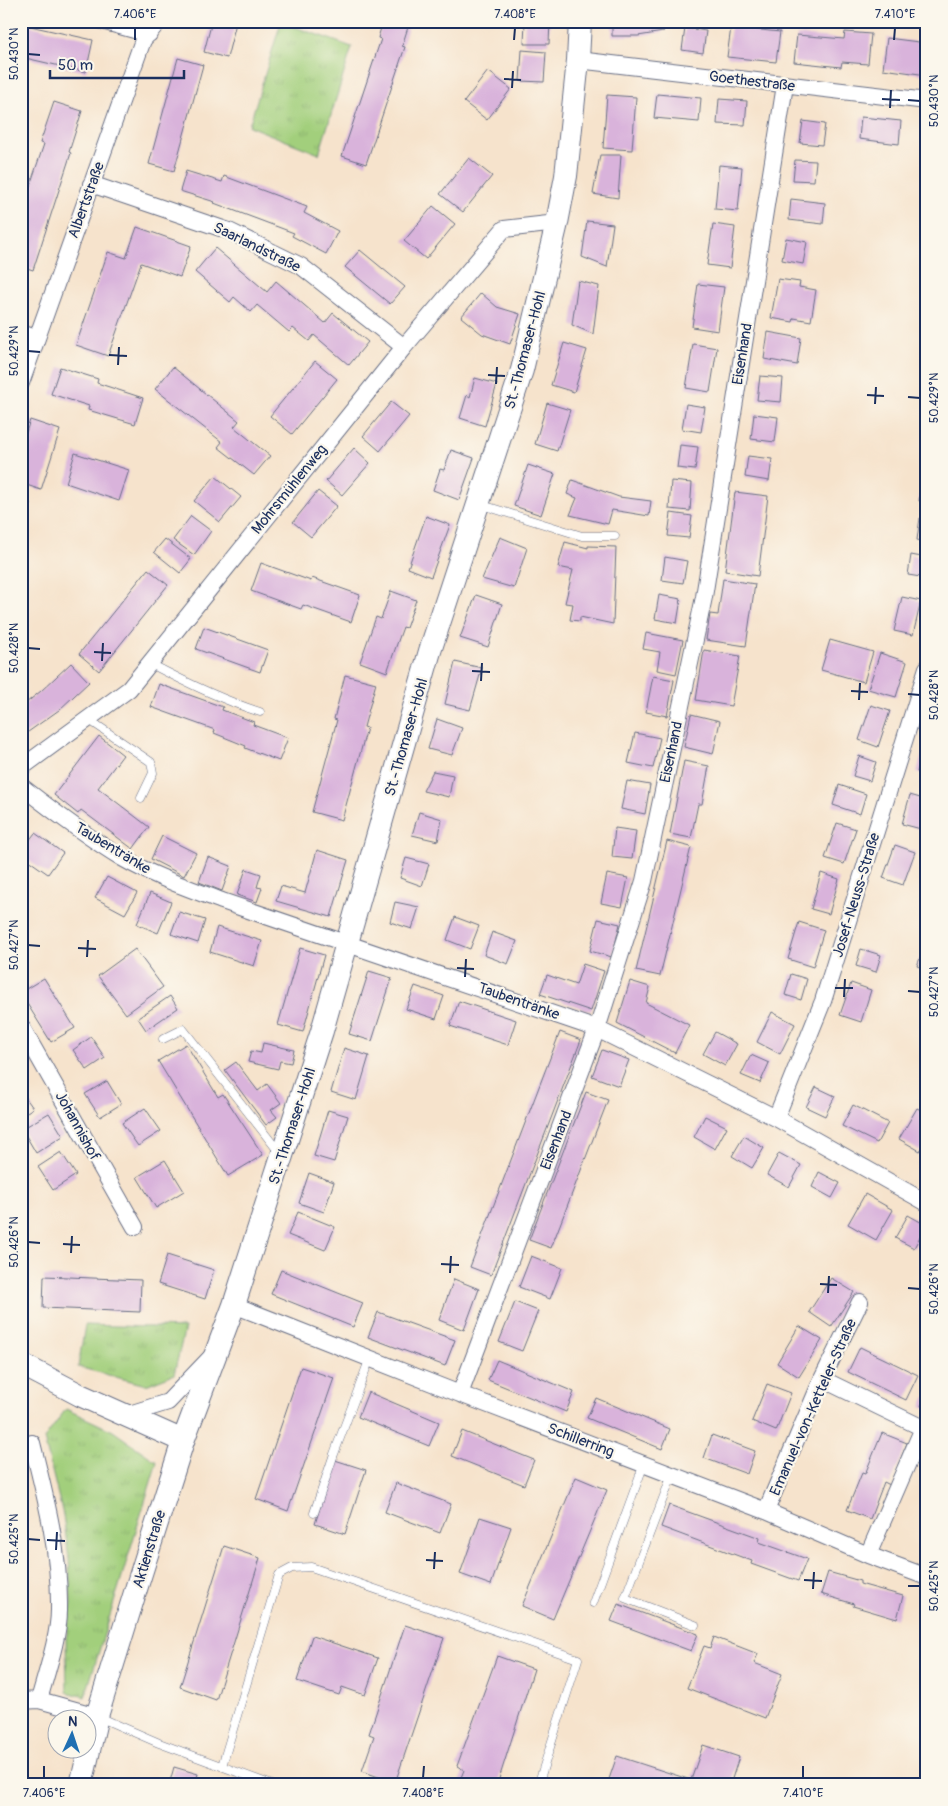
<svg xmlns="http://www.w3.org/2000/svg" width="948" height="1806" font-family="Pangolin,sans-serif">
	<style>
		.park { fill: url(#park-tufts); stroke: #5e7f6d }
		.building { fill: #d9b3db }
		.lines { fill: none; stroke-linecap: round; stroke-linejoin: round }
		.lane-casing { stroke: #686e84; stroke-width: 9 }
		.street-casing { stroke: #686e84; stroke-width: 18 }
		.secondary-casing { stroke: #686e84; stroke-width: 24 }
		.lane { stroke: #fff; stroke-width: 8 }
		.street { stroke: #fff; stroke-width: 16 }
		.secondary { stroke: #fff; stroke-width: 22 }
		.ticks { fill: none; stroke: #1b2f5e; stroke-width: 2 }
		.labels { text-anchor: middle; stroke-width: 4.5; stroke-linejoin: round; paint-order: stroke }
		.street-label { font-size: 15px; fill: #1b2f5e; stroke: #fbf7ec }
		.neatline { fill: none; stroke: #1b2f5e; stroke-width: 2 }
		.ticks-label { font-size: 12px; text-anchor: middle; fill: #1b2f5e }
	</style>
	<defs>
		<pattern id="park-tufts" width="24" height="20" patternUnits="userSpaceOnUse" patternTransform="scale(1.25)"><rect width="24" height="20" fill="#a2cf7c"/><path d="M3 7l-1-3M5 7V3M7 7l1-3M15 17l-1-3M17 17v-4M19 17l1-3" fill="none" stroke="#8bb26e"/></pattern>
	</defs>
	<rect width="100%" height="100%" fill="#fbf7ec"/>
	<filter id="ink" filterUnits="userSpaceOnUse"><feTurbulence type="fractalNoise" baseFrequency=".02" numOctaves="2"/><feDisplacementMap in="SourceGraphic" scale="10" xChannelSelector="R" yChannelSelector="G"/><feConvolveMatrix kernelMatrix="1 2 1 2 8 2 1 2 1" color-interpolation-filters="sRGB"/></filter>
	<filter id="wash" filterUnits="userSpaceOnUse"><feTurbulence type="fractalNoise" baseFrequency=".0096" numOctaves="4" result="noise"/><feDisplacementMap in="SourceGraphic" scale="20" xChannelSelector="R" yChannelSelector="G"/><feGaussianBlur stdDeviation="1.12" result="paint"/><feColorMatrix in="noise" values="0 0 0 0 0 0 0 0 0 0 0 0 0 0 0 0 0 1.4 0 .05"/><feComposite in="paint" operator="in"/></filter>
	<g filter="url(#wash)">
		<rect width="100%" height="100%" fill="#f6e3cc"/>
		<path class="park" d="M281 22 352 47 319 154 249 126Z
			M85 1325 185 1328 174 1374 146 1385 78 1367Z
			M66 1409 113 1431 157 1462 85 1697 67 1692 66 1639 71 1608 69 1559 63 1515 44 1439Z"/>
		<g id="blocks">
			<path class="building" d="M212 21 236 23 227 58 204 52Z
				M383 21H410L402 46 405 47 366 164 342 156 381 39 378 38Z
				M525 21H550L549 44H524Z
				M612 21H666L663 32 638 36H612Z
				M21 24 93 40 86 72 21 57Z
				M731 27 780 32 776 62 727 57Z
				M685 28 706 31 703 53 682 50Z
				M845 32 871 34 868 64 842 62 841 67 794 62 797 35 844 39Z
				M887 38 927 43V75L883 69Z
				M522 50 546 52 544 82 520 81Z
				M178 58 203 65 174 171 149 164Z
				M488 71 511 89 487 120 464 102Z
				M657 94 701 98 699 122 654 118Z
				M607 95 636 97 632 150 603 148Z
				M719 99 747 101 745 125 717 124Z
				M54 102 82 111 69 152 71 153 33 270 21 266V212L44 144 40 143Z
				M861 117 901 121 899 144 859 139Z
				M803 121 825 124 822 145 800 143Z
				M600 155H621L618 198 593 194Z
				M469 158 492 176 463 212 440 194Z
				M795 160 816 161 814 181 793 180Z
				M719 165 742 167 738 211 715 209Z
				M186 171 222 182 224 176 307 207 304 213 338 231 326 254 292 236 294 233 214 203 215 202 180 191Z
				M791 199 825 203 823 224 789 220Z
				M433 206 455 224 426 259 404 241Z
				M587 221 613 224 607 267 582 257Z
				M713 224 735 227 730 268 707 265Z
				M137 227 191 246 180 277 141 263 108 356 76 345 108 252 126 258Z
				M786 238 807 242 803 264 782 260Z
				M215 248 267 292 276 281 325 323 333 313 368 342 349 365 314 335 309 341 293 328 289 332 257 305 251 312 234 297 230 302 195 272Z
				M360 250 405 287 390 304 345 267Z
				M778 279 800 282 799 287 816 290 811 321 794 318 793 322 771 318Z
				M578 281 599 286 593 334 572 325Z
				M698 284 724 287 718 331 692 327Z
				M481 293 497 307 520 314 510 344 482 334 461 317Z
				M768 332 801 338 797 365 764 359Z
				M564 343 587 350 574 392 551 385Z
				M693 344 717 348 710 392 686 388Z
				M315 361 337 379 292 434 270 416Z
				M60 367 98 379 97 383 143 398 135 424 88 410 89 406 51 394Z
				M173 367 239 421 234 427 270 456 254 475 218 447 222 442 155 389Z
				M760 376 783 378 781 402 757 400Z
				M475 378 497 384 485 426 460 418 467 395 470 397Z
				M391 402 409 416 380 451 363 436Z
				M547 403 570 410 557 451 535 444Z
				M686 404 705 407 701 432 682 429Z
				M754 414 778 417 775 442 751 439Z
				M30 420 60 430 41 490 21 483V448Z
				M924 442 927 443V465L922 464Z
				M680 445 698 447 695 470 677 468Z
				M354 448 370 463 342 495 326 481Z
				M451 450 474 458 459 500 433 490 440 469 444 470Z
				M75 453 129 470 119 501 66 483Z
				M748 456 772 459 769 481 745 477Z
				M528 465 555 474 541 515 514 506Z
				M215 476 241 497 220 522 194 501Z
				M922 479 927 480V502L919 501Z
				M572 480 619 497 651 501 649 516 612 510 608 524 570 515 577 498 567 494Z
				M671 481 692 483 690 511 669 509Z
				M318 491 337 506 311 537 293 522Z
				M735 492 768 496 758 576 725 571Z
				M21 501 31 504 22 532 21 531Z
				M671 513 692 516 689 538 668 536Z
				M191 516 211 531 194 555 173 540Z
				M426 516 450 525 431 577 408 568Z
				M920 518 927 519V542L917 540Z
				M500 537 527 548 514 588 482 579Z
				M165 539 191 559 180 573 154 552Z
				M565 542 588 548V546L616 547 613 624 580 617V621L570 620 573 604 565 603 573 570 558 567Z
				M911 555 927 558V578L908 575Z
				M665 557 687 561 683 583 662 580Z
				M261 563 311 581 312 578 360 595 351 622 303 605 301 609 251 591Z
				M148 569 168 585 99 671 79 654Z
				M723 579 755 584 746 646 706 640 710 614 718 615Z
				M391 591 416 600 406 628 403 627 387 672 360 662 376 617 381 619Z
				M476 595 502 604 488 647 460 638Z
				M659 595 681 599 677 623 655 619Z
				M902 597 921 601 913 635 894 631Z
				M204 627 268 650 260 672 196 649Z
				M646 633 683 640 676 674 657 670 660 652 643 649Z
				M830 640 873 652 864 682 821 670Z
				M704 650 740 656 731 706 696 700Z
				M880 653 907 662 896 697 868 689Z
				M455 662 482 668 470 710 445 704Z
				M71 663 89 682 59 710 21 737V707L41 691Z
				M345 675 376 683 364 727 367 728 342 820 312 812 337 720 334 719Z
				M653 676 674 680 667 716 646 712Z
				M159 684 223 707 222 710 254 722 253 725 288 738 279 761 245 748 246 746 214 733 215 730 151 707Z
				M871 705 890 711 878 747 859 740Z
				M691 714 720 721 713 754 684 747Z
				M437 719 462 728 452 755 428 749Z
				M635 733 660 738 653 768 628 763Z
				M99 736 123 755 98 788 149 827 133 849 81 810 78 814 54 795Z
				M926 742H927V775L917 772Z
				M859 756 876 762 870 781 853 776Z
				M684 761 709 766 702 804H698L691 838 670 834Z
				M433 771 453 775 449 797 423 791Z
				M627 781 650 785 645 814 621 809Z
				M839 785 866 794 860 814 833 805Z
				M910 795 927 800V809L921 829 902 824Z
				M419 812 442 819 438 841 412 835Z
				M837 823 856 829 844 864 825 858Z
				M615 828 636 831 632 859 612 857Z
				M35 833 63 853 48 874 21 855V851Z
				M162 836 196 853 184 876 151 859Z
				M667 841 691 847 660 976 636 971Z
				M895 845 915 852 903 885 883 878Z
				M317 850 348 860 331 917 276 901 281 886 305 893Z
				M208 857 231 866 222 891 199 882Z
				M406 858 429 864 422 886 400 878Z
				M246 869 261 874 257 887 262 888 257 902 237 895Z
				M821 873 839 879 829 914 811 909Z
				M607 874 628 878 622 907 601 903Z
				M107 877 137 893 125 914 95 898Z
				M150 893 171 902 158 933 137 924Z
				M395 902 419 907 412 929 390 922Z
				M179 912 205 920 198 943 171 934Z
				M455 917 479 926 470 949 447 940Z
				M598 919 620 924 612 957 590 951Z
				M799 922 824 930 813 967 788 959Z
				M217 927 262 941 254 966 210 952Z
				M492 932 517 941 508 964 484 955Z
				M927 940V970L917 966Z
				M300 948 324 955 303 1032 278 1025Z
				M135 949 163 987 126 1014 98 976Z
				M861 949 881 955 876 972 856 966Z
				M583 964 604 971 591 1011 540 994 547 975 576 985Z
				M369 971 392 978 372 1041 349 1034Z
				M791 974 807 979 801 1000 785 995Z
				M44 978 75 1028 51 1042 21 994V992Z
				M630 981 650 987 646 1003 689 1025 675 1053 617 1023Z
				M851 983 871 990 861 1022 840 1015Z
				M415 986 444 996 436 1019 406 1009Z
				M170 996 178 1008 146 1030 138 1018Z
				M459 1001 516 1020 508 1045 450 1026Z
				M772 1012 795 1024 780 1054 757 1042Z
				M560 1032 581 1040 491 1275 470 1267Z
				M715 1032 737 1044 725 1066 703 1054Z
				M91 1037 105 1058 87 1070 73 1050Z
				M263 1043 294 1050 291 1063 280 1061 278 1069 248 1062 251 1051 261 1053Z
				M186 1044 218 1097 223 1094 263 1155 228 1176 158 1061Z
				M344 1048 369 1056 356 1100 331 1092Z
				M602 1050 629 1060 619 1086 592 1076Z
				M751 1055 769 1063 760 1083 741 1075Z
				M236 1062 258 1091 267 1084 281 1103 271 1110 277 1117 266 1125 225 1070Z
				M107 1081 121 1104 100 1117 85 1094Z
				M816 1087 835 1096 825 1116 806 1107Z
				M21 1091 33 1108 21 1116Z
				M586 1092 608 1100 551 1248 529 1240Z
				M853 1105 888 1123 877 1143 842 1126Z
				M145 1108 161 1131 138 1146 122 1123Z
				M917 1108 927 1113V1140L920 1151 899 1139Z
				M328 1110 348 1116 334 1162 314 1156Z
				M49 1113 63 1136 36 1153 22 1129Z
				M705 1116 727 1127 715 1149 694 1137Z
				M744 1136 764 1148 752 1168 732 1156Z
				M61 1152 76 1175 53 1190 38 1167Z
				M779 1153 801 1165 789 1187 767 1175Z
				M165 1160 184 1191 156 1208 137 1177Z
				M819 1172 840 1183 832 1198 812 1187Z
				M309 1173 334 1182 324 1212 299 1203Z
				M865 1194 893 1210 876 1240 848 1224Z
				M298 1212 335 1227 325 1250 288 1235Z
				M908 1215 926 1225 914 1248 895 1238Z
				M167 1255 214 1270 205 1299 158 1284Z
				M531 1256 562 1268 550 1299 519 1287Z
				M281 1270 363 1303 353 1327 271 1294Z
				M44 1276 141 1280 140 1312 43 1308Z
				M21 1278 29 1291 21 1295Z
				M831 1278 854 1292 831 1327 809 1312Z
				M454 1279 479 1289 464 1330 439 1320Z
				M515 1302 538 1311 522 1351 499 1342Z
				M378 1312 455 1340 445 1366 368 1337Z
				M799 1326 822 1340 799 1377 777 1363Z
				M860 1347 918 1375 906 1400 848 1372Z
				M497 1360 574 1392 566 1412 488 1380Z
				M301 1367 334 1378 288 1511 256 1499Z
				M767 1384 791 1393 776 1431 752 1421Z
				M368 1392 439 1422 429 1446 358 1417Z
				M927 1395V1408L921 1406Z
				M596 1398 670 1429 662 1449 587 1418Z
				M462 1431 534 1460 524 1485 452 1456Z
				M882 1433 907 1443 890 1485 884 1482 870 1519 847 1510 862 1473 865 1474Z
				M712 1435 755 1451 747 1474 704 1458Z
				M335 1460 366 1470 345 1534 315 1524Z
				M576 1477 607 1490 553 1619 522 1606Z
				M396 1483 451 1504 440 1533 385 1512Z
				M669 1505 760 1538 759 1542 807 1559 798 1581 751 1564 752 1561 661 1527Z
				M480 1517 511 1527 491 1585 460 1574Z
				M224 1546 260 1558 216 1700 180 1687Z
				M828 1572 860 1581V1584L903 1596 897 1619 853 1606 854 1604 821 1594Z
				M618 1604 698 1634 691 1651 611 1621Z
				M405 1625 444 1638 395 1783 362 1771 374 1736 369 1734Z
				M312 1636 378 1658 365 1695 342 1687 339 1695 297 1681Z
				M714 1637 758 1654 754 1663 782 1674 765 1718 687 1688 704 1646 710 1648Z
				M497 1656 534 1669 498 1782 502 1783V1785H458L464 1770 457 1766Z
				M703 1745 739 1757 730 1785H607L617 1756 691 1780Z
				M174 1767 198 1774 195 1785H169Z"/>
		</g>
	</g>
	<g filter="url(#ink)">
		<use href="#blocks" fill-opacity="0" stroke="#686e84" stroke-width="1"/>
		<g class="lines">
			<defs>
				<path id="lane" d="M367 21 376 23
					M479 504 582 536H615
					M149 663C185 682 222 700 260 712
					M88 719 151 762 153 773 141 798
					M163 1039 183 1029 279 1152
					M672 1475 625 1598 695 1625
					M314 1513 334 1454 370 1358
					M593 1603 644 1464
					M99 1717 159 1743 272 1785
					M222 1766 279 1575 292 1568 311 1567 578 1659 538 1785"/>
				<path id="street" d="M102 21 149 34
					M578 60 927 101
					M91 184 229 231 301 266 404 347
					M21 333 36 338
					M21 383 143 40 159 21
					M21 768 129 689 404 347 504 229 557 223
					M21 786C53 811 87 837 122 858 153 876 188 888 222 901L597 1029 776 1118 927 1203
					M21 1026 135 1227
					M776 1118 823 1001 927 668
					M234 1305 460 1394 766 1511 868 1555 927 1577
					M822 1379 927 1430
					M460 1394 597 1029 644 881 704 597 785 85
					M126 1415 168 1402 212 1356
					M32 1443C46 1499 60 1553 59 1610 59 1637 46 1674 39 1700
					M766 1511 822 1379 860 1302
					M868 1555 923 1428
					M21 1701 39 1700 97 1716"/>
				<path id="secondary" d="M21 1364 80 1395 183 1441
					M81 1785 97 1716 137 1586 183 1441 234 1305 322 1031 430 651 522 370 557 223 566 176 578 60 580 21"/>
			</defs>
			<use href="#lane" class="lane-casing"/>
			<use href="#street" class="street-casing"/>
			<use href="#secondary" class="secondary-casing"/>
			<use href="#lane" class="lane"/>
			<use href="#street" class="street"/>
			<use href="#secondary" class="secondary"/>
		</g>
	</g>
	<path class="ticks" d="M135 40V28M514 40 515 28M894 40 895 28M28 54 40 55M504 79 521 80M512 88 513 71M882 99 900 100M908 100 920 101M890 108 891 90M28 351 40 352M109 355 127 356M118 365 119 347M488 375 505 376M496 384 497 367M867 395 884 396M908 397 920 398M875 404 876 387M28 648 40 649M94 652 111 653M102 661 103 643M472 671 490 672M481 681 482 663M851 691 868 692M908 694 920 695M859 700 860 683M28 945 40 946M78 948 96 949M87 957 88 940M457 968 474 969M465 977 466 959M835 988H853M908 991 920 992M844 997 845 979M28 1242 40 1243M63 1244 80 1245M71 1253 72 1236M441 1264 459 1265M450 1273 451 1256M820 1284 837 1285M908 1288 920 1289M828 1293 829 1276M28 1539 40 1540M47 1540 65 1541M56 1550 57 1532M426 1560 443 1561M434 1569 435 1552M804 1580 822 1581M908 1586H920M813 1589 814 1572M44 1778V1766M423 1778 424 1766M803 1778V1766"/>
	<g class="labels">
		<g class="street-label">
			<text transform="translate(752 81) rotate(7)" y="5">Goethestraße</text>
			<text transform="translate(86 200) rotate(-70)" y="5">Albertstraße</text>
			<text transform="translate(257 247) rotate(26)" y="5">Saarlandstraße</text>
			<text transform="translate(525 350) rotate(-75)" y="5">St.-Thomaser-Hohl</text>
			<text transform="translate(742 354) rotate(-81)" y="5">Eisenhand</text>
			<text transform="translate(289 489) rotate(-51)" y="5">Mohrsmühlenweg</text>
			<text transform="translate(406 737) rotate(-74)" y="5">St.-Thomaser-Hohl</text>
			<text transform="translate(671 752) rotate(-78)" y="5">Eisenhand</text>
			<text transform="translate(113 848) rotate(31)" y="5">Taubentränke</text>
			<text transform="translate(856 895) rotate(-73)" y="5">Josef-Neuss-Straße</text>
			<text transform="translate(519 1001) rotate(19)" y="5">Taubentränke</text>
			<text transform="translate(78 1126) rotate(61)" y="5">Johannishof</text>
			<text transform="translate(292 1126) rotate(-72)" y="5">St.-Thomaser-Hohl</text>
			<text transform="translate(556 1140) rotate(-69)" y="5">Eisenhand</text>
			<text transform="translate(813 1407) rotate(-66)" y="5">Emanuel-von-Ketteler-Straße</text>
			<text transform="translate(581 1440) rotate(21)" y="5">Schillerring</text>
			<text transform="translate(149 1549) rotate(-73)" y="5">Aktienstraße</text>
		</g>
	</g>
	<rect width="948" height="1806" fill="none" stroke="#fbf7ec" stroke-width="55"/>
	<g transform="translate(72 1734) rotate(3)"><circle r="24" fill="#fbf7ec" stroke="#a1a7b3"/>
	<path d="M0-4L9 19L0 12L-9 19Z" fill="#1f6fb2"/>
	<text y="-8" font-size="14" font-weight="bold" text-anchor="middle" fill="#1b2f5e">N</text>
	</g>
	<path d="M50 70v8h134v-8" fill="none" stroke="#1b2f5e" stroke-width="2.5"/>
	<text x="58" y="70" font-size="15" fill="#1b2f5e" stroke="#fbf7ec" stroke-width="4" paint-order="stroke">50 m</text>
	<rect x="28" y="28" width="892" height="1750" class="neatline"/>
	<g class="ticks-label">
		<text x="135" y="18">7.406°E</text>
		<text x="515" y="18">7.408°E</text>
		<text x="895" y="18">7.410°E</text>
		<text transform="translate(14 54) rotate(-90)" y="4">50.430°N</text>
		<text transform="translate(934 101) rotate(-90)" y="4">50.430°N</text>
		<text transform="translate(14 351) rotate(-90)" y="4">50.429°N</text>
		<text transform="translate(934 398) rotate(-90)" y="4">50.429°N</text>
		<text transform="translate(14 648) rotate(-90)" y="4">50.428°N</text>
		<text transform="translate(934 695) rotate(-90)" y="4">50.428°N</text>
		<text transform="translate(14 945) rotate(-90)" y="4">50.427°N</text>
		<text transform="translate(934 992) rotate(-90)" y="4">50.427°N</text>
		<text transform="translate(14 1242) rotate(-90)" y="4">50.426°N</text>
		<text transform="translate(934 1289) rotate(-90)" y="4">50.426°N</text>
		<text transform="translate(14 1539) rotate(-90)" y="4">50.425°N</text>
		<text transform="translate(934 1586) rotate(-90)" y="4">50.425°N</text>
		<text x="44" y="1797">7.406°E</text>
		<text x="423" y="1797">7.408°E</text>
		<text x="803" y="1797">7.410°E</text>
	</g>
</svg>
